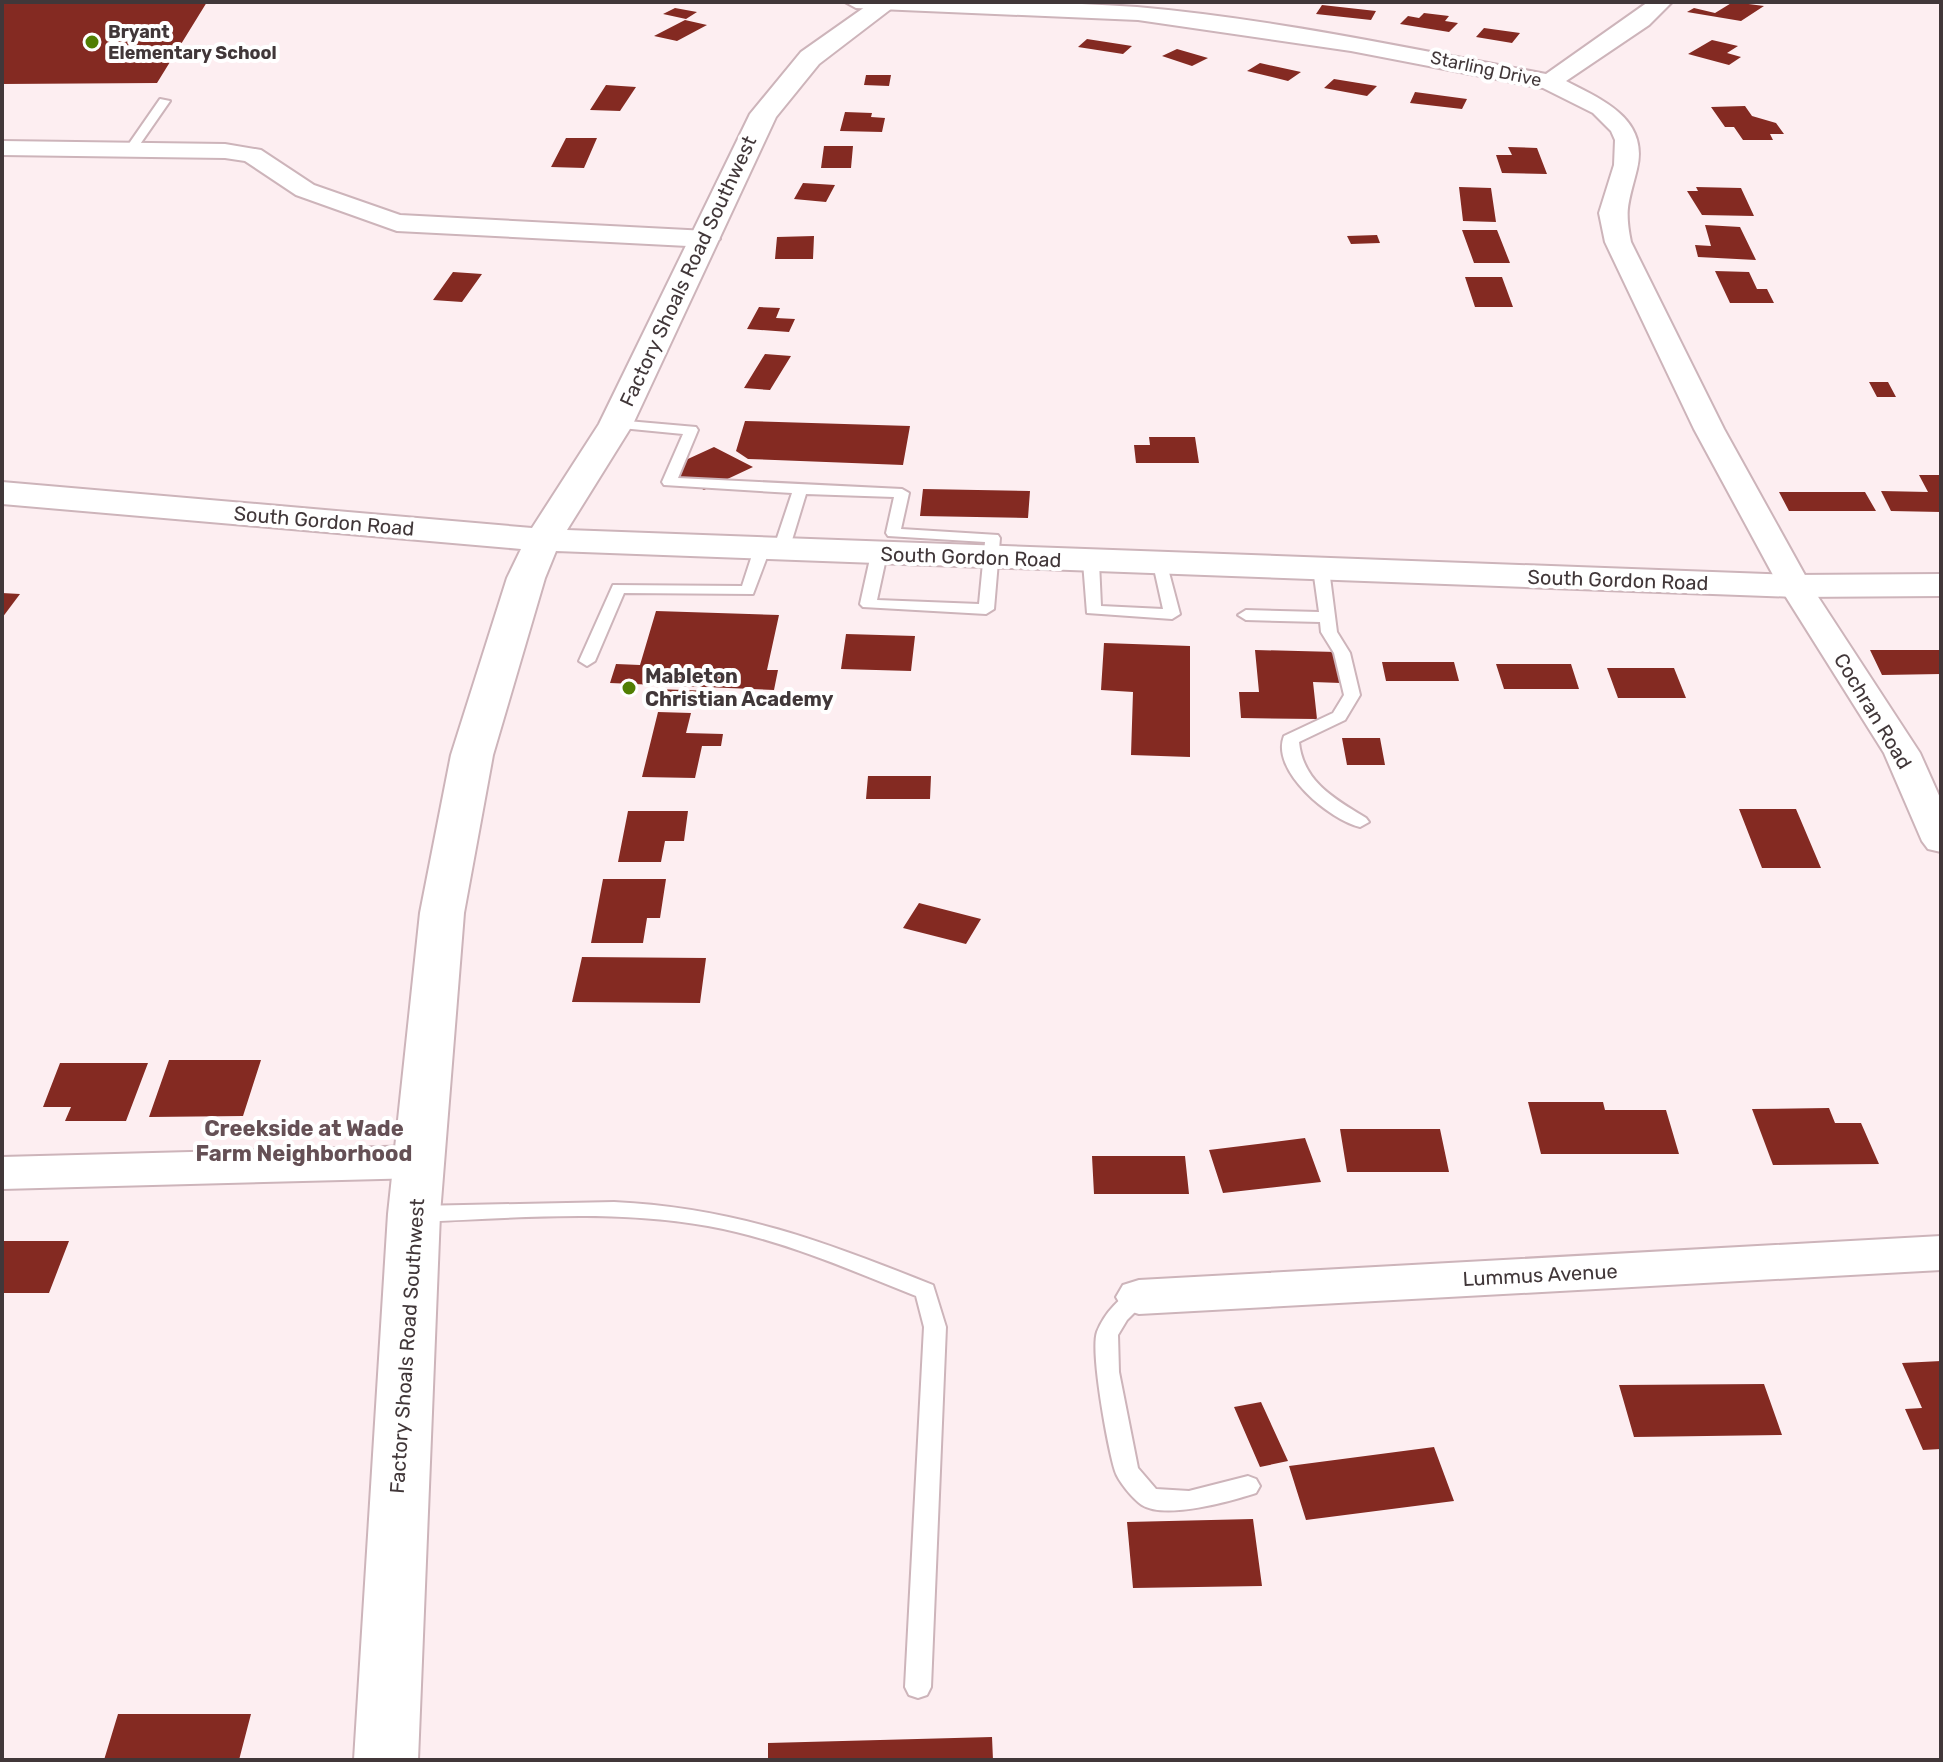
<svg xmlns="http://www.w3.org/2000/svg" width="1943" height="1762" font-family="Rubik,sans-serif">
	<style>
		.building { fill: #842a22 }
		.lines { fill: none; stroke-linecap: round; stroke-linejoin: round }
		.lane-casing { stroke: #cdb4ba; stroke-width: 4 }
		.street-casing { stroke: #cdb4ba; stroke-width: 4 }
		.secondary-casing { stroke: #cdb4ba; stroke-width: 4 }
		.lane { fill: #fff; fill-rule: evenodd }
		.street { fill: #fff; fill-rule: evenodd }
		.secondary { fill: #fff; fill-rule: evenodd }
		.poi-dot { fill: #517e03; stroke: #fff; stroke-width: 3 }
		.labels { text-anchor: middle; stroke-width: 8; stroke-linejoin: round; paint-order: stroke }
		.far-poi-label { font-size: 18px; font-weight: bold; fill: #413739; stroke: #fff; text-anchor: start }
		.far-street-label { font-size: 18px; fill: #413739; stroke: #fff }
		.street-label { font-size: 20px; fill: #413739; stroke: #fff }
		.poi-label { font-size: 20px; font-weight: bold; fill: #413739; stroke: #fff; text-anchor: start }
		.neighbourhood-label { font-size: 22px; font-weight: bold; fill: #655055; stroke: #fff }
	</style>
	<rect width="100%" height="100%" fill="#fdeef1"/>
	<path class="building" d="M2 2H207L157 83 2 84Z
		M1733 2 1764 6 1741 21 1687 12 1694 8 1715 13Z
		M1322 5 1376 11 1371 20 1316 14Z
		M675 8 697 12 686 19 663 14Z
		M1424 13 1449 16 1445 21 1458 23 1449 32 1400 24 1408 16 1419 18Z
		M685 20 707 25 677 41 654 36Z
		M1484 28 1520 33 1512 43 1476 37Z
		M1087 39 1132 46 1123 54 1078 47Z
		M1712 40 1738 46 1727 53 1741 57 1729 65 1688 54Z
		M1177 49 1208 58 1192 66 1162 56Z
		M1260 63 1301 72 1288 81 1247 71Z
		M866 75H891L889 86 864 85Z
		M1334 79 1377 86 1367 96 1324 88Z
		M606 85 636 87 620 111 590 110Z
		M1415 92 1467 99 1462 109 1410 103Z
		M1745 106 1752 116 1776 123 1784 134H1770L1773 140H1743L1734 127H1725L1711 107Z
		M845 112 872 113 871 117 885 118 882 132 840 131Z
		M566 138H597L584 168 551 167Z
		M824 146H853L851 168H821Z
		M1508 147 1537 148 1547 174 1502 173 1496 155H1512Z
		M803 183 835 185 826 202 794 199Z
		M1459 187 1491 188 1496 222 1463 221Z
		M1696 187 1741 188 1754 216 1702 215 1687 191H1698Z
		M1705 225 1740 227 1756 260 1698 257 1695 245 1711 246Z
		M1462 230H1497L1510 263H1474Z
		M1377 235 1380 243 1351 244 1347 236Z
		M814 236 813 259H775L777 237Z
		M1715 271 1749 272 1757 289H1767L1774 303H1730Z
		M453 272 482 274 462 302 433 300Z
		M1465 277H1502L1513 307H1475Z
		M759 307 780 308 776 318 795 319 789 332 747 329Z
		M765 354 791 356 770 390 744 388Z
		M1869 382H1888L1896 397H1877Z
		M745 421 910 426 903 465 748 459 736 451Z
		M1149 437H1195L1199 463H1136L1134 445H1150Z
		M714 447 753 467 704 490 666 469Z
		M1919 475H1941V512L1891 511 1881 491 1928 492Z
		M923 489 1030 491 1028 518 920 516Z
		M1779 492H1865L1876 511H1789Z
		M2 593 20 594 2 618Z
		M656 611 779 615 767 670H778L774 690 610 683 616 664 640 665Z
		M846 634 915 636 911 671 841 669Z
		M1104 643 1190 646V757L1131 755 1133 692 1101 690Z
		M1255 650 1336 652 1341 683 1313 682 1317 719 1241 718 1239 692H1259Z
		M1870 650H1941V674L1882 675Z
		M1382 662H1454L1459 681H1386Z
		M1496 664H1571L1579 689H1504Z
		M1607 668H1674L1686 698H1618Z
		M655 689 713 691 709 707 651 705Z
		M658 712 691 713 686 733 723 734 721 746H702L695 778 642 777Z
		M1342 738H1380L1385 765H1347Z
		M868 776H931L930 799H866Z
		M1739 809H1796L1821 868H1762Z
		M628 811H688L684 841H665L661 862H618Z
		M603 879H666L660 918H647L643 943H591Z
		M919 903 981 919 966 944 903 928Z
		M582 957 706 958 700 1003 572 1002Z
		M169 1060H261L243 1116 149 1117Z
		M60 1063H148L126 1121H65L71 1107H43Z
		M1528 1102H1603L1605 1110H1666L1679 1154H1541Z
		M1829 1108 1835 1123H1861L1879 1164 1773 1165 1752 1109Z
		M1340 1129H1440L1449 1172H1347Z
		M1305 1138 1321 1182 1223 1193 1209 1150Z
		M1092 1156H1185L1189 1194H1094Z
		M2 1241H69L49 1293H2Z
		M1941 1361V1449L1923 1450 1905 1409 1922 1408 1902 1363Z
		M1764 1384 1782 1435 1634 1437 1619 1385Z
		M1261 1402 1288 1461 1260 1467 1234 1407Z
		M1434 1447 1454 1501 1306 1520 1289 1466Z
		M1253 1519 1262 1586 1133 1588 1127 1522Z
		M118 1714H251L239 1760H104Z
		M992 1737 993 1760H768V1743Z"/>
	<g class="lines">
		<defs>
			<path id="lane" d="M160 99 170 101 136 150H128L126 148Z
				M616 420 696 427 698 430 678 478 902 489 909 493 901 529 998 535 1000 538 994 609 986 614 863 607 860 604 871 554 879 549 887 554 877 600 979 604 985 542 888 536 886 533 894 497 806 494 789 550 786 553H776L773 550 792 493 664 485 662 482 683 434 611 427 609 424Z
				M762 544 770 549 753 594 624 593 595 661 587 666 579 661 613 585 742 586 754 549Z
				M1091 557 1099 562 1101 606 1163 609 1153 564 1156 561H1166L1180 614 1172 619 1087 613 1083 562Z
				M1321 564 1329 569 1337 632 1350 653 1360 695 1345 720 1299 742C1303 782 1335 799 1366 818L1369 822 1360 827C1330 820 1270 771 1284 736L1333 713 1344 695 1334 653 1321 632 1320 622 1246 620 1238 615 1246 610 1319 612 1313 569Z
				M614 1202C735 1208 823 1241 933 1285L946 1327 931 1687 927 1695 918 1698 909 1695 905 1687 924 1327 916 1296C848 1269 780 1239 708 1226 613 1209 513 1218 417 1222L410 1219 407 1214 410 1209 417 1206Z
				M1139 1289 1147 1291 1150 1297 1127 1320 1118 1335 1119 1372 1138 1468 1156 1489 1189 1491 1248 1476 1256 1479 1260 1486 1256 1493C1231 1501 1166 1520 1142 1505 1133 1499 1118 1481 1115 1471 1108 1448 1090 1352 1097 1332 1104 1314 1121 1294 1139 1289Z"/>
			<path id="street" d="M845 2C942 2 1041 0 1137 7 1275 19 1411 49 1546 74L1648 2H1672L1649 25 1566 81C1603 100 1649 119 1637 169 1629 202 1624 208 1631 242L1724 429 1811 586 1920 753 1941 800V852L1928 849 1922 841 1884 753 1779 586 1694 429 1605 242 1599 213 1614 165 1615 140 1611 131 1593 113 1543 88 1351 51 1138 20 856 8Z
				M2 141 225 144 261 150 314 185 400 215 707 231 720 239 707 247 397 231 296 195 245 161 225 158 2 155Z
				M420 1146 435 1151 442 1162 435 1173 420 1178 2 1189V1157Z
				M1941 1236V1270L1139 1314 1123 1309 1116 1297 1123 1285 1139 1280Z"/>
			<path id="secondary" d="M872 2H900L819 64 776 117 633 424 567 530 1795 575 1941 574V596L1795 597 556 551 545 578 493 755 464 913 440 1214 418 1760H354L388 1214 420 913 451 755 507 578 521 549 2 504V482L532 528 599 424 750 114 801 52Z"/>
		</defs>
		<use href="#lane" class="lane-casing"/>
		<use href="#street" class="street-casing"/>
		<use href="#secondary" class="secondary-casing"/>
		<use href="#lane" class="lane"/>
		<use href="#street" class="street"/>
		<use href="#secondary" class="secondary"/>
	</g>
	<g class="poi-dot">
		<circle cx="92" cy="42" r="8"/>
		<circle cx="629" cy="688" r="8"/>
	</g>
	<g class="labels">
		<g class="far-poi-label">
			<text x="108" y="38">Bryant<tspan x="108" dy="21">Elementary School</tspan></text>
		</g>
		<g class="far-street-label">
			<text transform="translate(1486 69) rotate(12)" y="6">Starling Drive</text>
		</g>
		<g class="street-label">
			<text transform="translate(688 271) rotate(-65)" y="7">Factory Shoals Road Southwest</text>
			<text transform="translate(324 521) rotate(5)" y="7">South Gordon Road</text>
			<text transform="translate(971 557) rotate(2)" y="7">South Gordon Road</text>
			<text transform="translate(1618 580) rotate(2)" y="7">South Gordon Road</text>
			<text transform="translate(1873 711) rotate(59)" y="7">Cochran Road</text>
			<text transform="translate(1540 1275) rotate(-3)" y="7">Lummus Avenue</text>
			<text transform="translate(407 1346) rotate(-86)" y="7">Factory Shoals Road Southwest</text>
		</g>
		<g class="poi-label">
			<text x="645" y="683">Mableton<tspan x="645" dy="23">Christian Academy</tspan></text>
		</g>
		<g class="neighbourhood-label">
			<text x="304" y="1136">Creekside at Wade<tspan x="304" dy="25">Farm Neighborhood</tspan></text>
		</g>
	</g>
	<rect width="1943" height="1762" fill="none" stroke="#413739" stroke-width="8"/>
</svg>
